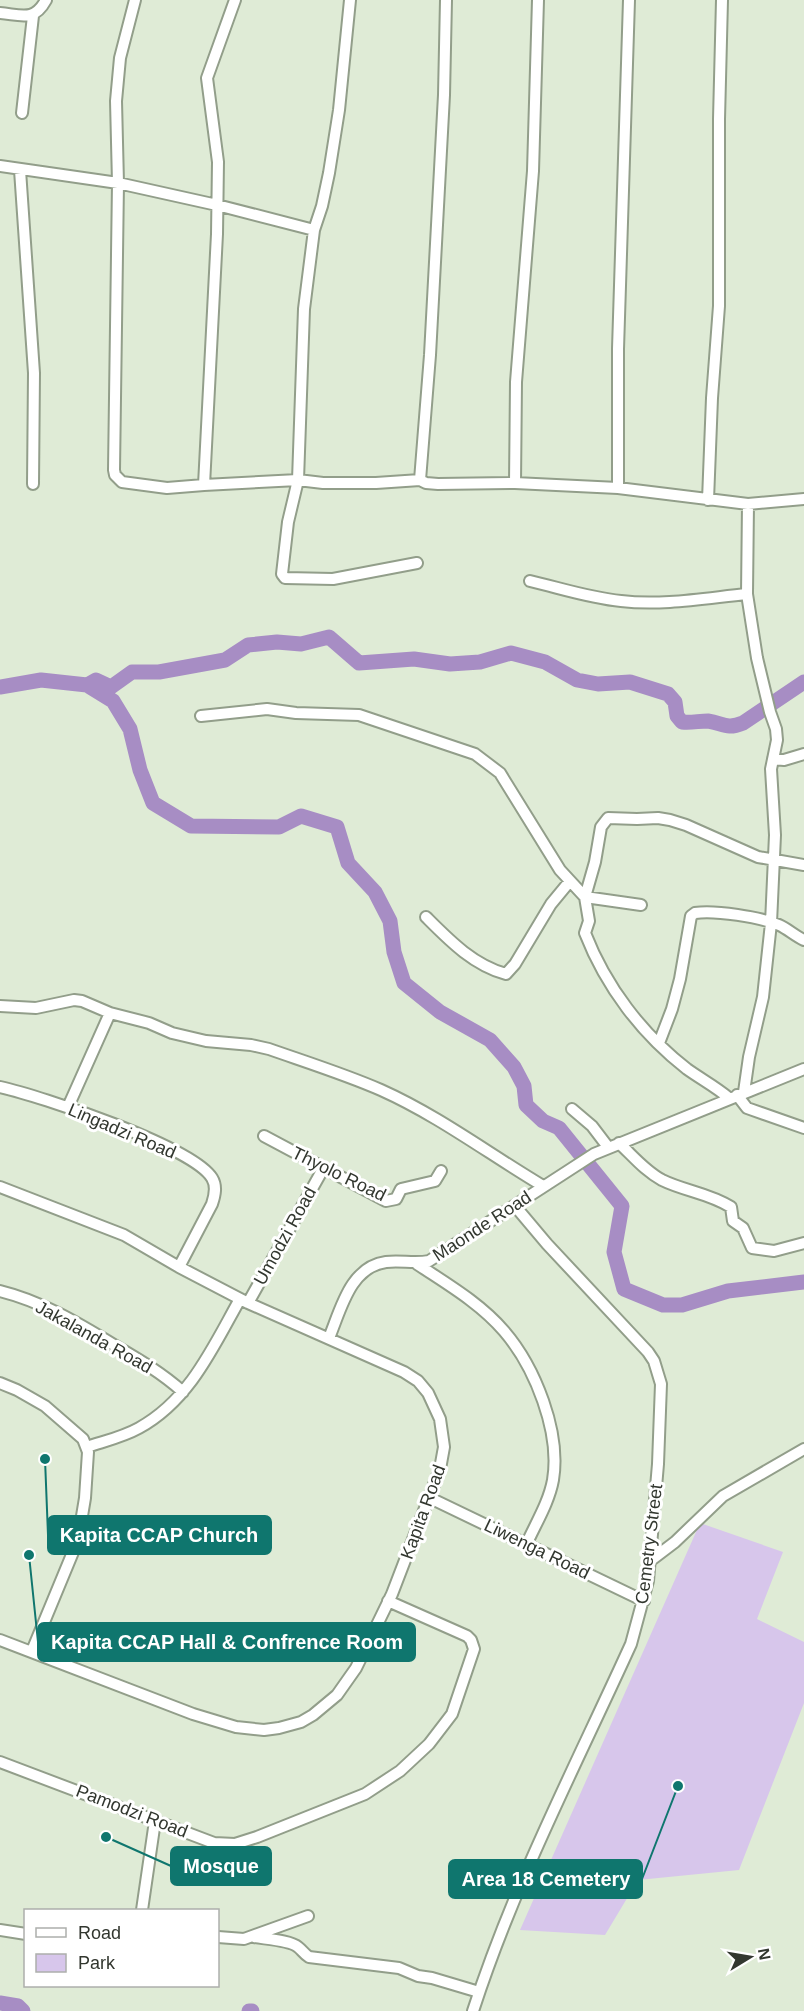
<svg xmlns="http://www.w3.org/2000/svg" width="804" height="2011" font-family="Arial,sans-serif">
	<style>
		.green { fill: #d7c6eb }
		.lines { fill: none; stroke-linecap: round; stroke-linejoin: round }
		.river { stroke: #a78dc4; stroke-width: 15 }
		.minor-casing { stroke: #929e8a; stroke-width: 14 }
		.minor { stroke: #fff; stroke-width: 10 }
		.labels { text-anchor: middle; stroke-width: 6; stroke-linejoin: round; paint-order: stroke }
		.street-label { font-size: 18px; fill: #32372f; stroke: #fff }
		.leader { fill: none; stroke: #0f766e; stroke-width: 2 }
		.callout-dot { fill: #0f766e; stroke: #fff; stroke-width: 2 }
		.callout { fill: #0f766e; stroke: #0f766e; stroke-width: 2 }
		.callout-label { font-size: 20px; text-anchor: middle; font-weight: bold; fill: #fff }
	</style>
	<rect width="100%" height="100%" fill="#dfebd6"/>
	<path class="green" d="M700 1523 783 1552 757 1619 804 1642V1703L739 1870 638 1880 605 1935 520 1930Z"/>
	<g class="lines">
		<path class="river" d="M89 684 96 680 111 687 132 672H159L225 660 248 645 277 642 301 644 329 637 359 663 414 659 450 664 480 662 511 653 545 662 577 680 598 684 630 682 668 694 675 702 677 716 682 722C691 723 699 721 708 721 723 723 726 730 743 723L804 682
			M0 687 41 680 87 685 113 701 130 729 140 770 153 803 191 826 279 827 301 816 337 827 348 863 375 892 390 921 394 952 404 983 440 1012 490 1040 514 1067 524 1086 526 1105 543 1121 559 1128 622 1206 614 1252 624 1289 663 1305H682L728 1291 804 1282
			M0 2003 18 2006 23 2011
			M249 2011H252"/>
		<defs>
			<path id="minor" d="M135 0 120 58 116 101 118 183 114 470 115 475 122 482 167 488 204 485 217 234 218 162 207 78 235 0
				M350 0 339 110 329 173 322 206 314 230 304 309 298 480 288 522 282 574 285 578 333 579 417 563
				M446 0 444 95 430 355 420 480 426 483 438 484 515 483 618 488 748 504 804 499
				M0 13C22 15 34 22 46 0
				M22 113 33 16
				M0 166 118 183 217 205 314 230
				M20 170 34 373 33 484
				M515 483 516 382 533 171 538 0
				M204 485 298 480 323 483H376L420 480
				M618 488V349L629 0
				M708 500 712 398 719 306V119L722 0
				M530 581C560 588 590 598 621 601 662 606 706 598 747 594
				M201 716 267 709 296 713 359 715 475 754 500 773 560 870 585 897 589 921 585 933C606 987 642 1034 687 1069 701 1079 716 1087 729 1098
				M773 759 784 760 804 754
				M641 905 585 897 595 862 601 827 608 818 637 819 658 818 670 820 686 825 758 857 804 865
				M426 917C449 940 473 965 506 974L515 964 551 904 570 881
				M0 1006 36 1008 74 1000 82 1001 110 1013 149 1023 172 1033 206 1041 251 1045 269 1049C306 1062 347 1075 381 1090 439 1116 489 1154 543 1186
				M659 1043 672 1009 680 979 691 916 695 913C715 910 760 917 779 925 788 929 795 936 804 940
				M0 1087C40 1096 192 1146 212 1178 217 1186 215 1195 212 1204L179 1267
				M744 1092 749 1057 763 997 771 923 775 835 771 769 777 740 776 729 770 712 757 658 747 594 748 504
				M737 1095 747 1108 804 1128
				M68 1107 110 1013
				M572 1109 592 1126 608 1147
				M264 1136 386 1201 396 1199 401 1189 435 1181 441 1171
				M619 1143C633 1156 645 1171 662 1180 684 1191 709 1193 731 1207L733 1221 743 1228 752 1248 774 1251 804 1243
				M0 1187 124 1235 179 1267 248 1303 404 1372 418 1381 428 1393 440 1419 444 1447 440 1469 392 1594 356 1668 337 1695 313 1715 301 1722 279 1728 264 1730 236 1727 193 1714 0 1640
				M417 1264C447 1284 480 1303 504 1331 535 1367 561 1432 553 1480 549 1502 536 1523 527 1543
				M0 1291C41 1301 78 1323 114 1345 138 1359 162 1373 183 1392
				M248 1303 323 1169
				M329 1338C341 1309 350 1267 386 1262 401 1260 414 1264 429 1261L594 1154 804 1069
				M0 1383 17 1390 45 1406 83 1439 88 1452 85 1498 78 1540 32 1651
				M87 1447C105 1441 123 1437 139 1428 190 1400 213 1347 240 1299
				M430 1498 644 1601
				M650 1561 675 1542 723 1496 804 1449
				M0 1762 214 1843 235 1844 257 1837 365 1794 400 1771 429 1744 452 1714 474 1649 471 1640 467 1636 388 1601
				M142 1910 155 1821
				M0 1930 26 1934
				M218 1937 244 1939 308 1916
				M254 1937C265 1939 290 1940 298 1947 302 1950 304 1954 309 1957L399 1968 418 1976 432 1978 479 1992
				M473 2011C514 1884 576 1765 631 1644L648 1581 658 1464 661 1384 654 1361 648 1352 547 1244 515 1206"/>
		</defs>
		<use href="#minor" class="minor-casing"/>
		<use href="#minor" class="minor"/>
	</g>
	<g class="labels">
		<g class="street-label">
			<text transform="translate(122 1131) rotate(23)" y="6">Lingadzi Road</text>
			<text transform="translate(339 1174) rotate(26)" y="6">Thyolo Road</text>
			<text transform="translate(482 1226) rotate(-33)" y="6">Maonde Road</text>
			<text transform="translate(285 1236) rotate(-61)" y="6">Umodzi Road</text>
			<text transform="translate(94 1337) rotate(29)" y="6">Jakalanda Road</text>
			<text transform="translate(423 1512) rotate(-70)" y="6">Kapita Road</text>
			<text transform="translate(649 1544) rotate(-83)" y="6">Cemetry Street</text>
			<text transform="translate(537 1549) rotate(26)" y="6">Liwenga Road</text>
			<text transform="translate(132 1811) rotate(21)" y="6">Pamodzi Road</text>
		</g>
	</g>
	<path class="leader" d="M45 1459L48 1535M29 1555L38 1642M106 1837L171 1866M678 1786L642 1879"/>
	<g class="callout-dot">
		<circle cx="45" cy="1459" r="6"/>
		<circle cx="29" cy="1555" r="6"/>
		<circle cx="106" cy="1837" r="6"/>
		<circle cx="678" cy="1786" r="6"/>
	</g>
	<g class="callout">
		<rect x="48" y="1516" width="223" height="38" rx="6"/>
		<rect x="38" y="1623" width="377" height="38" rx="6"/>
		<rect x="171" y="1847" width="100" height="38" rx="6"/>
		<rect x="449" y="1860" width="193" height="38" rx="6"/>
	</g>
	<g class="callout-label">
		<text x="159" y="1542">Kapita CCAP Church</text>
		<text x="227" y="1649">Kapita CCAP Hall &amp; Confrence Room</text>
		<text x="221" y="1873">Mosque</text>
		<text x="546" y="1886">Area 18 Cemetery</text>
	</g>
	<rect x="24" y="1909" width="195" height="78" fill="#ffffff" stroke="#adafac" stroke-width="1.5"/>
	<rect x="36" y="1928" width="30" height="9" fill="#ffffff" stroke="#adafac" stroke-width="1.5"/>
	<text x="78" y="1939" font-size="18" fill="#32372f">Road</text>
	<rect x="36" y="1954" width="30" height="18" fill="#d7c6eb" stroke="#adafac" stroke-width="1.5"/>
	<text x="78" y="1969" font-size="18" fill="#32372f">Park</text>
	<g transform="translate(750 1957) rotate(79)" stroke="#ffffff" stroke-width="4.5" paint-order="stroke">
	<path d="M0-4.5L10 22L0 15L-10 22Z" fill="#32372f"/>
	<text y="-9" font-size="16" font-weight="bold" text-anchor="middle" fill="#32372f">N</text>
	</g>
</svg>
